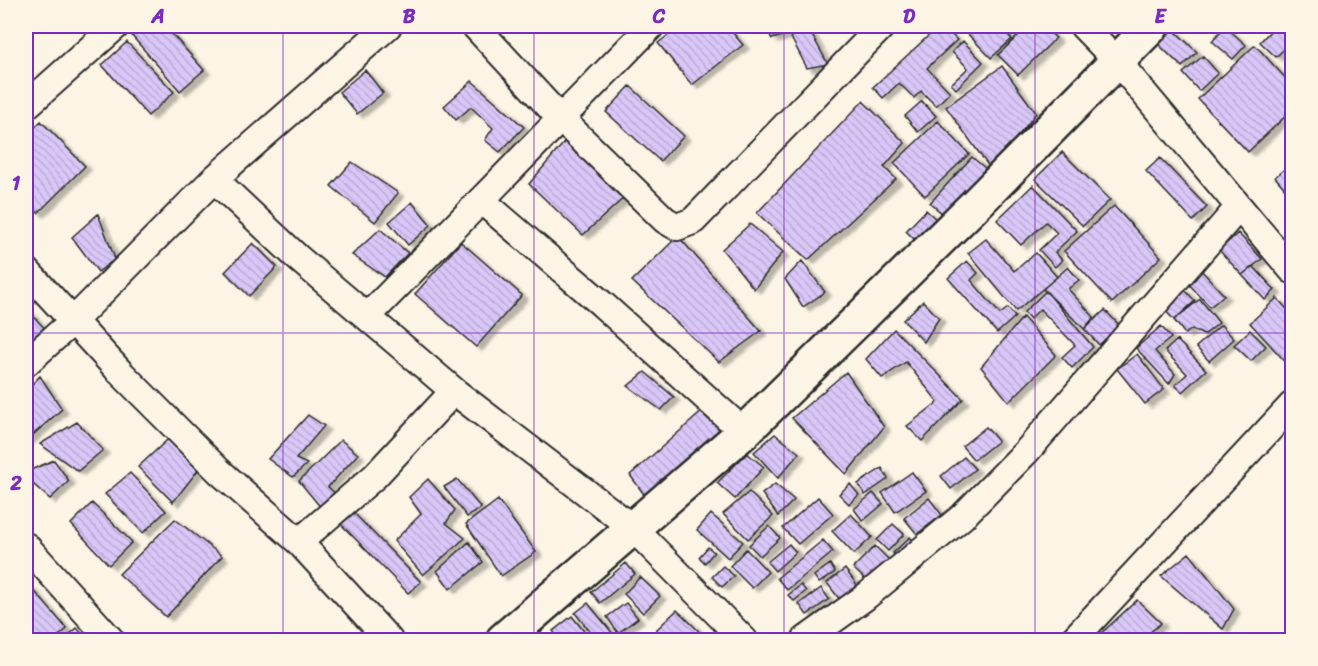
<svg xmlns="http://www.w3.org/2000/svg" width="1318" height="666" font-family="Sriracha,sans-serif">
	<style>
		.building { fill: url(#building-back-hatch); stroke: #2b2b2b; stroke-width: 1.5; filter: url(#shadow) }
		.lines { fill: none; stroke-linecap: round; stroke-linejoin: round }
		.street-casing { stroke: #2b2b2b; stroke-width: 30 }
		.secondary-casing { stroke: #2b2b2b; stroke-width: 38 }
		.street { stroke: #fcf5e5; stroke-width: 26 }
		.secondary { stroke: #fcf5e5; stroke-width: 33 }
		.grid { fill: none; stroke: #7b2cbf; stroke-width: 1.5; stroke-opacity: 0.55 }
		.neatline { fill: none; stroke: #7b2cbf; stroke-width: 2 }
		.grid-label { font-size: 20px; text-anchor: middle; font-weight: bold; fill: #7b2cbf }
	</style>
	<defs>
		<pattern id="building-back-hatch" width="6" height="6" patternUnits="userSpaceOnUse" patternTransform="scale(1.5)"><rect width="6" height="6" fill="#d9c7f8"/><path d="M-1 5l2 2M0 0l6 6M5-1l2 2" fill="none" stroke="#baabd5"/></pattern>
		<filter id="shadow"><feDropShadow dx="6" dy="4" stdDeviation="1.5" flood-color="#0004"/></filter>
	</defs>
	<rect width="100%" height="100%" fill="#fcf5e5"/>
	<filter id="ink" filterUnits="userSpaceOnUse"><feTurbulence type="fractalNoise" baseFrequency=".0167" numOctaves="2"/><feDisplacementMap in="SourceGraphic" scale="12" xChannelSelector="R" yChannelSelector="G"/><feConvolveMatrix kernelMatrix="1 2 1 2 8 2 1 2 1" color-interpolation-filters="sRGB"/></filter>
	<g filter="url(#ink)">
		<path class="building" d="M144 26H165L204 70 180 91 132 36Z
			M680 26H727L743 45 692 85 658 43Z
			M765 26H807L828 64 807 68 789 34 772 39Z
			M939 26H943L957 40 927 68 950 92 936 106 921 91 914 98 899 83 883 98 873 87Z
			M960 26H999L1012 39 991 58Z
			M1028 26H1043L1056 38 1018 75 998 55Z
			M1225 26 1246 45 1233 59 1212 41Z
			M1275 26H1292V55L1285 48 1276 57 1260 42Z
			M1173 29 1197 52 1182 67 1158 44Z
			M963 41 983 62 956 89 951 84 968 68 952 52Z
			M127 42 174 92 148 116 102 65Z
			M1255 45 1292 85V110L1248 152 1198 99Z
			M1203 56 1218 73 1199 91 1183 73Z
			M1002 66 1036 113 992 171 946 107Z
			M365 70 383 93 357 114 339 92Z
			M472 81 524 127 500 152 485 140 493 128 471 107 456 120 444 106Z
			M630 86 684 136 660 161 606 112Z
			M863 101 905 143 884 167 896 179 808 260 757 213Z
			M922 101 936 116 918 132 905 116Z
			M41 121 85 166 38 213 26 200V136Z
			M938 121 969 154 925 196 894 163Z
			M567 139 629 193 583 235 529 184Z
			M1062 152 1110 200 1083 226 1035 179Z
			M972 157 986 169 944 215 930 203Z
			M1160 158 1207 207 1193 221 1146 171Z
			M352 162 398 193 375 222 331 186Z
			M1289 165 1292 169V197L1275 177Z
			M1033 185 1077 231 1055 252 1062 260 1055 267 1039 250 1057 233 1046 222 1021 245 997 220Z
			M412 202 431 225 408 245 389 222Z
			M1114 206 1161 257 1112 303 1064 251Z
			M926 210 940 223 919 244 906 231Z
			M98 214 115 259 98 272 72 237Z
			M750 224 783 252 754 289 722 249Z
			M380 229 408 253 385 277 352 255Z
			M1238 233 1262 259 1242 275 1219 250Z
			M678 236 761 331 719 362 632 281Z
			M986 239 1014 271 1036 253 1057 277 1016 311 968 253Z
			M461 242 522 295 476 347 415 294Z
			M253 243 277 267 249 296 225 272Z
			M802 261 825 292 803 307 785 279Z
			M967 261 978 273 971 280 1000 314 1008 308 1015 317 997 333 948 278Z
			M1253 266 1275 290 1265 300 1242 275Z
			M1068 267 1079 280 1068 289 1094 317 1084 329 1043 289Z
			M1201 270 1224 295 1210 307 1188 283Z
			M1184 289 1195 301 1174 320 1163 308Z
			M1046 291 1093 347 1072 368 1062 357 1075 345 1040 309 1030 319 1024 312Z
			M1277 298 1292 315V369L1250 323Z
			M1200 299 1219 323 1204 335 1192 329 1185 334 1174 320Z
			M923 301 939 318 924 342 903 320Z
			M26 308 46 330 26 349Z
			M1105 310 1120 326 1099 345 1084 329Z
			M1023 317 1056 355 1009 402 981 367Z
			M1221 325 1234 339 1209 361 1196 347Z
			M1161 326 1171 338 1155 351 1175 374 1169 384 1136 348Z
			M894 329 963 399 922 441 907 426 938 402 906 362 882 378 866 359Z
			M1250 330 1266 346 1251 361 1234 345Z
			M1177 340 1206 370 1182 392 1175 385 1187 374 1165 351Z
			M1137 354 1164 389 1145 404 1117 369Z
			M645 372 674 397 661 410 628 386Z
			M846 372 884 427 846 474 792 418Z
			M40 376 62 409 26 441V390Z
			M705 409 726 430 648 500 630 475Z
			M308 415 324 426 296 459 307 464 293 477 268 459Z
			M77 422 103 450 78 471 40 444Z
			M986 427 998 441 974 460 962 446Z
			M178 430 199 469 173 502 138 467Z
			M775 434 799 453 778 478 754 452Z
			M341 440 358 454 328 487 339 497 322 509 299 481Z
			M747 453 764 467 735 499 717 483Z
			M964 457 975 469 951 489 941 476Z
			M54 460 69 481 50 499 26 478V472Z
			M882 468 888 479 865 495 858 484Z
			M912 472 926 491 895 512 882 493Z
			M130 473 166 511 143 533 105 494Z
			M428 479 455 510 446 523 465 538 423 575 394 541 421 514 409 497Z
			M457 479 481 508 467 517 444 487Z
			M775 484 794 500 778 516 762 494Z
			M850 484 859 495 849 504 839 494Z
			M749 492 773 516 748 539 723 514Z
			M873 493 883 504 863 521 854 509Z
			M818 497 833 514 798 544 783 528Z
			M929 498 942 515 917 534 904 518Z
			M498 500 536 552 501 576 466 524Z
			M92 503 132 542 109 565 71 524Z
			M352 511 421 582 408 593 338 521Z
			M711 514 743 542 728 558 697 530Z
			M851 514 872 537 854 554 832 531Z
			M175 519 222 556 166 617 119 574Z
			M893 524 904 534 888 551 877 540Z
			M769 526 780 538 760 556 749 545Z
			M910 537 917 545 901 561 893 553Z
			M823 540 833 552 787 590 777 578Z
			M469 542 483 562 450 589 437 571Z
			M789 544 796 552 775 571 767 562Z
			M875 546 891 562 870 584 853 568Z
			M708 547 714 552 705 563 699 557Z
			M746 549 768 572 752 588 730 566Z
			M1189 553 1234 609 1223 629 1161 576Z
			M626 563 635 574 600 603 591 592Z
			M830 564 835 572 819 583 814 576Z
			M723 566 734 576 722 587 712 577Z
			M845 569 858 586 840 600 827 583Z
			M640 577 660 596 643 613 624 594Z
			M801 585 806 591 794 601 788 595Z
			M31 587 67 629 54 640H35L26 630V591Z
			M821 588 829 599 807 615 799 604Z
			M1137 600 1161 623 1141 640H1094Z
			M588 603 618 640H597L575 613Z
			M626 603 638 618 618 633 607 617Z
			M677 610 708 640H667L656 630Z
			M572 616 590 639 588 640H560L553 631Z
			M77 628 88 640H63Z"/>
		<g class="lines">
			<defs>
				<path id="street" d="M475 26 560 118 665 220 677 227 693 221 882 26
					M1083 26 1118 62 1292 270
					M26 106 116 26
					M214 179 298 258 454 391 634 529 744 640
					M481 200 602 304 744 432
					M26 270 121 373 219 471 299 542 389 640
					M367 317 651 26
					M26 363 73 321 214 179 388 26
					M299 542 375 476 454 391
					M26 546 111 640
					M805 640 864 598 962 517 1027 451 1238 208
					M1073 640 1292 405"/>
				<path id="secondary" d="M503 640 744 432 976 204 1152 26"/>
			</defs>
			<use href="#street" class="street-casing"/>
			<use href="#secondary" class="secondary-casing"/>
			<use href="#street" class="street"/>
			<use href="#secondary" class="secondary"/>
		</g>
	</g>
	<path class="grid" d="M283 26V640M534 26V640M784 26V640M1035 26V640M26 333H1292"/>
	<rect width="1318" height="666" fill="none" stroke="#fcf5e5" stroke-width="66"/>
	<rect x="33" y="33" width="1252" height="600" class="neatline"/>
	<g class="grid-label">
		<text x="158" y="23">A</text>
		<text x="409" y="23">B</text>
		<text x="659" y="23">C</text>
		<text x="909" y="23">D</text>
		<text x="1160" y="23">E</text>
		<text x="16" y="190">1</text>
		<text x="16" y="490">2</text>
	</g>
</svg>
